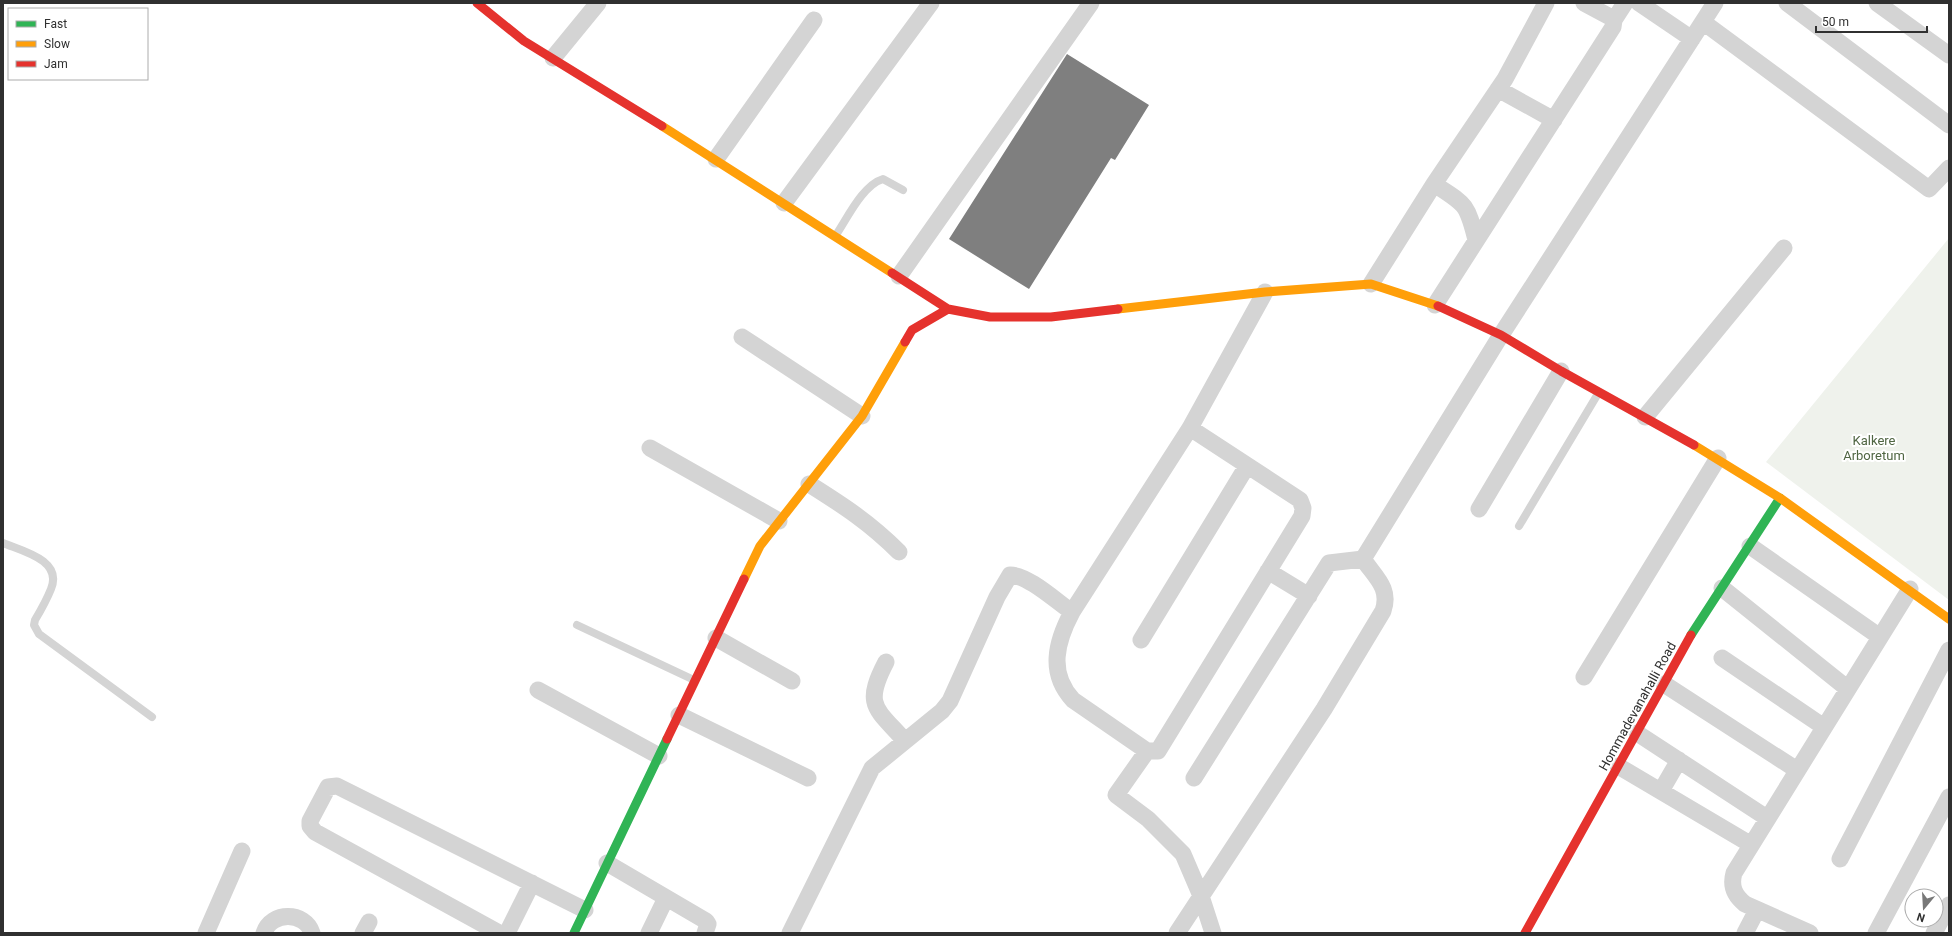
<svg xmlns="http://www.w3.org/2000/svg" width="1952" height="936" font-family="Roboto,sans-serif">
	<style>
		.green { fill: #eff2ec }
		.building { fill: #7f7f7f }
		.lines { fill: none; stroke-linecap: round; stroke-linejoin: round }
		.lane { stroke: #d4d4d4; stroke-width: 8 }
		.street { stroke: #d4d4d4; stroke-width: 17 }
		.fast { stroke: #30b455; stroke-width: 9 }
		.slow { stroke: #ff9f0a; stroke-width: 9 }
		.jam { stroke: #e5322d; stroke-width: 9 }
		.labels { text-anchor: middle; stroke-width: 4; stroke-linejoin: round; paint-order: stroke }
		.park-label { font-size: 13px; fill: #506643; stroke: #fff }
		.street-label { font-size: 13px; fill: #303030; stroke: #fff }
	</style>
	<rect width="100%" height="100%" fill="#fff"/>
	<path class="green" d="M1949 238V600L1766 462Z"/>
	<path class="building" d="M1067 54 1149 105 1115 160 1111 158 1029 289 949 239Z"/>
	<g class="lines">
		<path class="lane" d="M836 235C848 217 863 185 883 179L903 190
			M1519 526 1599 392
			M3 543C22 551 63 560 51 589 47 599 41 610 35 620L34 625 39 634 152 717
			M577 625 694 680"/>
		<path class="street" d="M1639 3 1692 39
			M1787 3 1949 125
			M1877 3 1949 55
			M1614 20 1625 3
			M1703 22 1929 189 1949 168
			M553 58 598 3
			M1498 89 1554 120
			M716 159 814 20
			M1434 184C1465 204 1467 203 1476 240
			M784 203 931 3
			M899 276 1091 3
			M1371 284 1434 184 1505 79 1546 3
			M1435 305 1613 27 1614 20 1612 18 1584 3
			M742 337 862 416
			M1645 417 1784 248
			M1190 428 1300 500 1303 508 1302 516 1158 751H1147L1073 700C1048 673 1056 642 1072 612L1190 428 1265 292
			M650 448 779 521
			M809 484C844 506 870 523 899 552
			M1479 509 1561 371
			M1750 546 1880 637
			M1363 559 1501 335 1715 3
			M1268 571 1309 596
			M1722 588 1848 689
			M716 638 792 681
			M1141 640 1247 466
			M1722 658 1824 727
			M886 662C863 706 876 708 905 741
			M1584 677 1718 458
			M1664 684 1797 770
			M538 690 659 756
			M679 715 808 778
			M1637 733 1767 818
			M1147 751 1116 795 1148 819 1183 854 1201 896 1213 933
			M1618 766 1750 844
			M1194 778 1329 563 1363 559
			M1661 791 1679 760
			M1840 859 1949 650
			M607 863 706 921 708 924 705 933
			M206 933 242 851
			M264 933C271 911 305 911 312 933
			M363 933 369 922
			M499 933 315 832 310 826V821L328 787 337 786 585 910
			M507 933 532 883
			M649 933 666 898
			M790 933 872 768 942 711 950 701 997 597 1010 575C1028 575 1056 601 1072 612
			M1177 933 1324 709 1383 611C1391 588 1375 577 1363 559
			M1745 933 1757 910
			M1810 933 1745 904C1735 896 1730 887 1734 873L1910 589
			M1876 933 1949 797
			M1934 933 1949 905"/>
		<path class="fast" d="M1691 635 1780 498
			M574 933 667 739"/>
		<path class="slow" d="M662 126 892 273
			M1118 309 1265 292 1371 284 1438 306
			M1694 445 1780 498 1949 619
			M744 579 760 546 862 416 905 342"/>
		<path class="jam" d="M477 3 524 41 662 126
			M892 273 948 309
			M1438 306 1501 335 1561 371 1694 445
			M905 342 912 330 948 309 990 317H1051L1118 309
			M667 739 744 579
			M1525 933 1691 635"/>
	</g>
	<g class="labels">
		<g class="park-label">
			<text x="1874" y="445">Kalkere<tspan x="1874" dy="15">Arboretum</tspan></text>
		</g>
		<g class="street-label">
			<text transform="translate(1637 706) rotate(-61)" y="5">Hommadevanahalli Road</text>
		</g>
	</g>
	<rect width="1952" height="936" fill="none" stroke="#303030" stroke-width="8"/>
	<rect x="8" y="8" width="140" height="72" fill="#ffffff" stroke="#acacac"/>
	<rect x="16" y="21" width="20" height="6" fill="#30b455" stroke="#acacac"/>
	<text x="44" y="28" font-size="12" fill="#303030">Fast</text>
	<rect x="16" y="41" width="20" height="6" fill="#ff9f0a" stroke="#acacac"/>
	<text x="44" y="48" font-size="12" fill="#303030">Slow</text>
	<rect x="16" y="61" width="20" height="6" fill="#e5322d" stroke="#acacac"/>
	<text x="44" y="68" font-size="12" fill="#303030">Jam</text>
	<g transform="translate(1924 908) rotate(198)"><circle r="19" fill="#ffffff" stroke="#acacac"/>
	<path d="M0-3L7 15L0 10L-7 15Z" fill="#787878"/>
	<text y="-6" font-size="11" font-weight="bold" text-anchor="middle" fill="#303030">N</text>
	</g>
	<path d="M1816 26v6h111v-6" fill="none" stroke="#303030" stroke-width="2"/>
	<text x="1822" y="26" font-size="12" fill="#303030" stroke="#ffffff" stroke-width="3" paint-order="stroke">50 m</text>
</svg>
